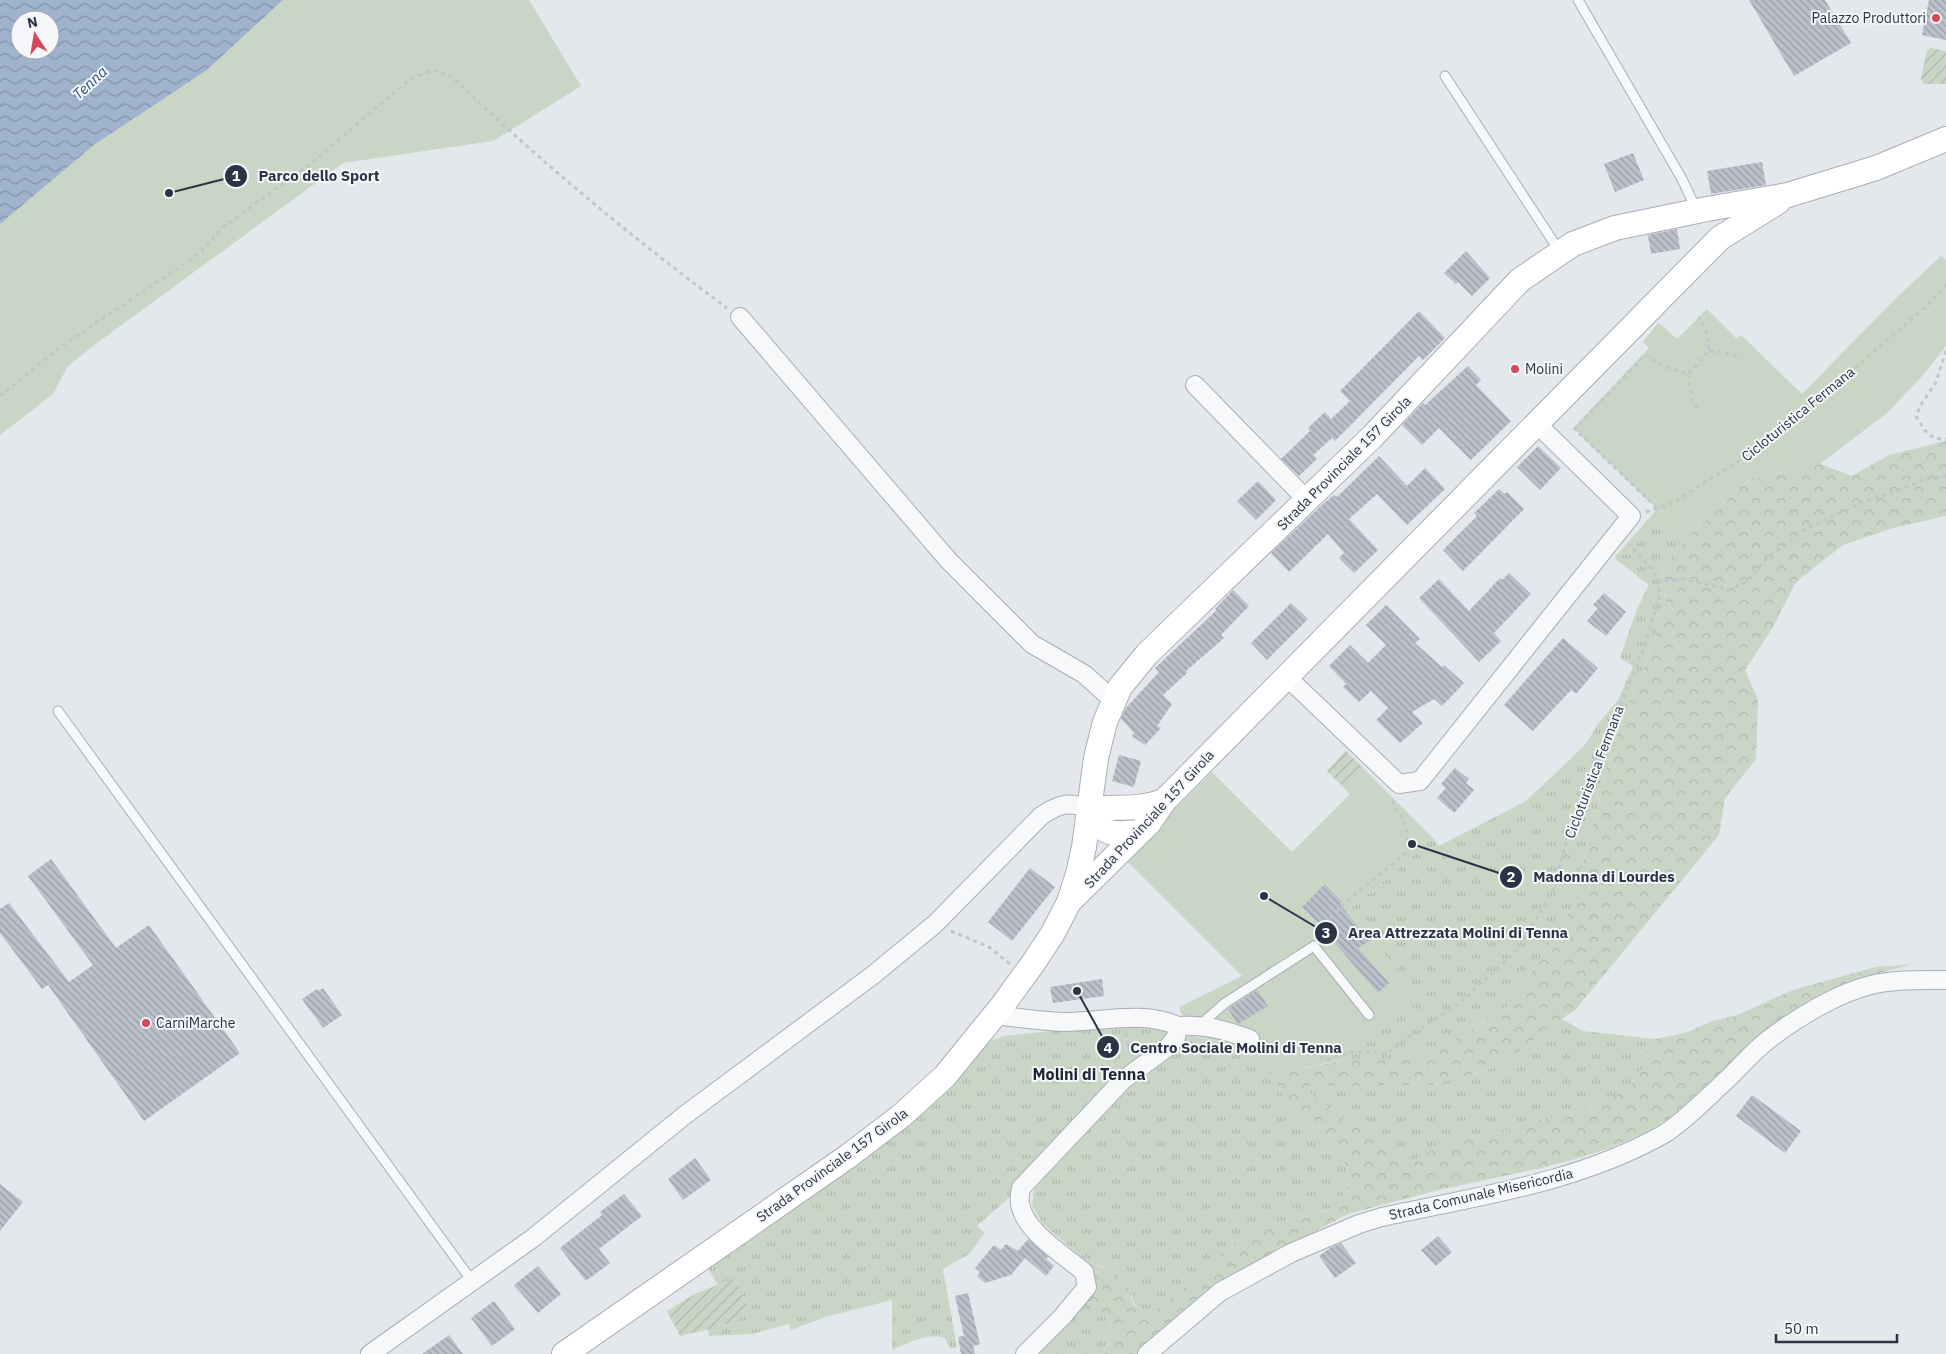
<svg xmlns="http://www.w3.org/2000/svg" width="1946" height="1354" font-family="'IBM Plex Sans',sans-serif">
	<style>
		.grass { fill: url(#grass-tufts) }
		.forest { fill: url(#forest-crowns) }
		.park { fill: #c9d6c5 }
		.garden { fill: url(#garden-furrows) }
		.water { fill: url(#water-waves); fill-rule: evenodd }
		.building { fill: url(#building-back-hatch) }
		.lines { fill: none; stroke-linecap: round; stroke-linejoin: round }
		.lane-casing { stroke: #a9aeb7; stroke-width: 11 }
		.street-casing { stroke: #a9aeb7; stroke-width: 20 }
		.secondary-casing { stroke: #a9aeb7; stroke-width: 26 }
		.path { stroke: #c2c5cb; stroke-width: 3; stroke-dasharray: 4 4; stroke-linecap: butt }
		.lane { stroke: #f7f8fa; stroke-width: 9 }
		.street { stroke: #f7f8fa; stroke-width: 18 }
		.secondary { stroke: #fff; stroke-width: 24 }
		.poi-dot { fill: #d1495b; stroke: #f4f6f9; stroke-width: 2 }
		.labels { text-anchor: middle; stroke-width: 4; stroke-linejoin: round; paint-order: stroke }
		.poi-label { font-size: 14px; fill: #2b3445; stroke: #f4f6f9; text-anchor: start }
		.street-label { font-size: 14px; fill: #2b3445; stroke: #f4f6f9 }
		.water-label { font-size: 15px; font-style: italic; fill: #34527a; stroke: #f4f6f9 }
		.quarter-label { font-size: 16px; font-weight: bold; fill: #1d2536; stroke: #f4f6f9 }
		.leader { fill: none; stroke: #2b3445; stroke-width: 2 }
		.callout-dot { fill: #2b3445; stroke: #f4f6f9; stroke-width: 2 }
		.mark-label { font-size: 15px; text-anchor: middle; font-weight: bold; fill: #fff }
		.callout-label { font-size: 15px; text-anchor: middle; font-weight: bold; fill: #2b3445; stroke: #f4f6f9; stroke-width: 4; stroke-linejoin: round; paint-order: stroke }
	</style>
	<defs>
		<pattern id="grass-tufts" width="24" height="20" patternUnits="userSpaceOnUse" patternTransform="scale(1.25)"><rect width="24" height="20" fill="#c9d6c5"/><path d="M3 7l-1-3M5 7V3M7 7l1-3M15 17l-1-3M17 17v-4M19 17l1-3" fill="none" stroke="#adb8ab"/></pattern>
		<pattern id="forest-crowns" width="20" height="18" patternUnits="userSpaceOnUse" patternTransform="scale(1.25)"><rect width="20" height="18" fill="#c9d6c5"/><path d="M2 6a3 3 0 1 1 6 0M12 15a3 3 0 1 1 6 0" fill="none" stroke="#adb8ab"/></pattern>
		<pattern id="garden-furrows" width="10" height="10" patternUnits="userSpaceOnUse" patternTransform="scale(1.25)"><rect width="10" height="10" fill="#c9d6c5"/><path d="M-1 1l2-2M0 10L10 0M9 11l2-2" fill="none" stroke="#adb8ab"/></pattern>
		<pattern id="water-waves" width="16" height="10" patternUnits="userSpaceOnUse" patternTransform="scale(1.25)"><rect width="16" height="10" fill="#9fb4cc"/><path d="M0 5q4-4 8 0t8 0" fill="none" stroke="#8293a7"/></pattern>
		<pattern id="building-back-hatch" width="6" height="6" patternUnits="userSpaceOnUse" patternTransform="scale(1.25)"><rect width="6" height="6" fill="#bbc0ca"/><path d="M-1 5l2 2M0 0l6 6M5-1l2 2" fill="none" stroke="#989da6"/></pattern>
	</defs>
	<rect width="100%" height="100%" fill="#e4e7ec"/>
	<path class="grass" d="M1657 509 1687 538 1663 567 1666 602 1645 666 1619 727 1570 912 1511 1004 1443 1048 1390 1060H1345L1326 1063 1408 993 1407 983 1401 974 1348 911 1406 862 1432 837 1439 846 1526 801 1585 745 1598 724 1618 700 1633 666 1620 658 1637 609 1649 585 1614 558Z
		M1562 1019 1583 1031 1656 1039 1648 1046C1643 1106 1571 1111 1526 1123 1515 1126 1504 1132 1493 1135 1479 1139 1462 1138 1448 1143 1435 1147 1422 1156 1410 1162 1397 1155 1386 1148 1378 1136L1369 1135 1321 1102 1302 1087 1432 1085 1497 1067Z
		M1150 1024 1172 1033 1021 1187 977 1226 985 1233 969 1254 943 1269 957 1348H950L945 1338C928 1332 908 1343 892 1350V1300L825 1317 791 1330 789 1324 752 1334 709 1336 708 1329C724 1326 738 1321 750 1310L734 1278 718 1285 706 1265 977 1052 989 1041 1004 1036 1105 1025Z
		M1184 1034 1233 1045 1267 1065 1285 1099 1337 1150 1349 1171 1347 1189 1338 1205 1312 1215 1284 1222 1262 1224 1222 1252 1207 1276 1182 1289 1151 1314C1138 1310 1132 1305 1131 1291L1104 1267 1089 1263 1043 1224 1032 1206 1034 1189 1134 1078Z
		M1079 1298 1108 1317 1113 1334 1101 1354H1028Z"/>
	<path class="forest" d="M1946 441V516L1893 528 1843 545 1796 582 1773 627 1745 670 1758 700 1756 759 1725 798 1719 835 1576 1009 1497 1067 1432 1085 1303 1087 1321 1102 1369 1135 1378 1136C1386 1148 1397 1155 1410 1162 1422 1156 1435 1147 1448 1143 1462 1138 1479 1139 1493 1135 1504 1132 1515 1126 1526 1123 1571 1111 1643 1106 1648 1046L1656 1039 1688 1032 1712 1021 1735 1016 1793 990 1876 967 1914 964C1873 974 1845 982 1809 1004L1672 1117 1647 1132 1610 1148 1576 1159 1537 1169 1434 1191 1348 1214 1250 1266 1141 1354H1101L1113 1334 1108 1317 1079 1298 1091 1284 1089 1263C1104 1267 1122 1275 1130 1290 1132 1293 1130 1298 1132 1301 1135 1309 1144 1311 1151 1314L1182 1289 1207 1276 1222 1252 1262 1224 1284 1222 1312 1215 1338 1205 1347 1189 1349 1171 1337 1150 1285 1099 1267 1065 1295 1070 1345 1060H1390L1443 1048 1511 1004 1570 912 1619 727 1645 666 1666 602 1663 567 1687 538 1750 479 1820 464 1852 476 1889 455Z"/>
	<path class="park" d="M283 0H529L581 86 493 141 343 163 97 343 68 366 53 394 0 435V224L94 145 207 70Z
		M1941 256 1946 260V346L1925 373 1888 412 1820 464 1750 479 1687 538 1573 428 1649 348 1643 342 1657 324H1660L1677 339 1707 309 1737 339 1741 335 1802 394 1894 300Z
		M1346 751 1432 837 1406 862 1348 911 1401 974 1407 983 1408 993 1326 1063 1295 1070 1267 1065 1233 1045 1189 1034 1179 1007 1242 976 1125 859 1212 772 1292 852 1350 794 1327 771Z"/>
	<path class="garden" d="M1931 48 1946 51V84H1923L1921 78 1927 50Z
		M1346 751 1363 768 1344 788 1327 771Z
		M734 1278 750 1310C732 1327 704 1330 680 1336L667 1311 695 1294Z"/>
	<path class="water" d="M0 0H283L207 70 94 145 0 224ZM20 20H50V50H20Z"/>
	<path class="building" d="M1749 0H1825L1851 43 1794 76Z
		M1929 0H1946V40L1922 35Z
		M1633 153 1644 180 1615 192 1604 164Z
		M1762 162 1766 185 1711 194 1707 171Z
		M1677 229 1680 249 1651 254 1648 235Z
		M1466 251 1490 278 1472 296 1458 282 1456 284 1444 273Z
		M1419 311 1445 338 1423 360 1419 356 1335 441 1332 438 1313 455 1317 459 1299 476 1281 459 1310 431 1308 428 1325 412 1331 419 1350 401 1340 391Z
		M1468 366 1481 380 1476 385 1511 421 1471 460 1439 428 1422 445 1402 425 1423 403 1425 405Z
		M1538 446 1561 468 1540 490 1517 467Z
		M1379 456 1407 486 1425 468 1445 489 1407 525 1377 494 1349 519 1378 550 1354 573 1339 558 1344 553 1328 534 1289 572 1271 553 1323 504 1334 495 1337 497Z
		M1258 481 1276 500 1256 520 1237 501Z
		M1499 489 1505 494 1507 492 1524 509 1463 571 1443 550 1477 516 1474 513Z
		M1509 573 1531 594 1494 633 1501 641 1479 662 1419 598 1439 579 1469 611 1500 578 1502 580Z
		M1233 590 1249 606 1221 635 1224 638 1186 671 1187 673 1163 695 1172 704 1157 726 1161 728 1145 745 1132 736 1134 733 1121 719 1125 709 1159 672 1155 668 1217 610 1215 609Z
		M1604 593 1626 612 1606 636 1587 621 1598 608 1593 605Z
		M1291 603 1308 619 1267 660 1251 643Z
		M1386 605 1420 639 1415 643 1442 667 1444 665 1464 683 1442 706 1434 699 1412 712 1423 723 1400 743 1376 720 1388 708 1371 691 1359 702 1343 687 1346 684 1329 666 1350 645 1368 663 1386 645 1366 625Z
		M1563 638 1598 668 1576 694 1571 690 1533 731 1504 705Z
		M1119 755 1141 761 1134 787 1112 781Z
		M1455 768 1469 779 1466 783 1474 790 1454 813 1437 798 1446 788 1441 784Z
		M51 859 116 948 149 925 240 1053 144 1121 48 985 42 989 0 933V909L9 903 69 982 93 965 28 876Z
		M1030 868 1055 887 1012 941 988 922Z
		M1325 884 1342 902 1340 904 1369 941 1358 948 1389 983 1378 993 1328 935 1329 934 1302 907Z
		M1102 979 1104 996 1053 1003 1050 987Z
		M323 988 342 1015 323 1028 302 999 317 989 319 991Z
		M1257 990 1268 1006 1238 1024 1237 1023 1228 1009Z
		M1752 1095 1801 1131 1785 1153 1736 1116Z
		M695 1158 711 1180 683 1200 668 1179Z
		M0 1184 23 1202 0 1231Z
		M624 1194 642 1216 599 1249 610 1263 586 1281 560 1248 602 1215 600 1212Z
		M1438 1236 1452 1252 1436 1266 1421 1250Z
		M1028 1239 1048 1257 1046 1259 1054 1266 1046 1276 1025 1258 1011 1275 985 1283 977 1276 980 1272 975 1268 994 1245 1001 1250 1006 1244 1018 1251Z
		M1341 1243 1356 1263 1335 1278 1319 1256 1330 1248Z
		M538 1266 561 1294 538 1313 514 1285Z
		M968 1293 980 1344 973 1346 975 1354H961L958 1337 964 1336 955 1296Z
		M494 1301 515 1329 492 1346 471 1318Z
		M449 1335 463 1354H422Z"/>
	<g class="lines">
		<defs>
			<path id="lane" d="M1578 0 1682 179 1697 211
				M1445 76 1560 252
				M58 711 472 1281
				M1200 1025 1225 1003 1314 946 1369 1015"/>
			<path id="street" d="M740 317 949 561 1032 644 1084 674 1114 701
				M1195 385 1307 500
				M1287 677 1399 784 1420 781 1631 516 1536 423
				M995 1015C1018 1018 1041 1021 1064 1022 1101 1022 1143 1010 1178 1026L1176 1037 1168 1047 1123 1080 1021 1188C1020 1193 1019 1199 1020 1204 1025 1232 1063 1254 1084 1272L1087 1287 1062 1317 1025 1354
				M1178 1026C1206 1024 1224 1030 1250 1039
				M370 1354 533 1238 685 1115 873 975 935 924 1041 816C1059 804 1068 801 1089 809
				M1147 1354 1220 1292 1291 1253 1359 1224 1382 1217C1478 1196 1577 1183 1664 1134 1681 1124 1706 1099 1721 1085 1737 1071 1751 1053 1768 1040 1795 1019 1837 993 1871 985 1895 979 1921 980 1946 980"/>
			<path id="secondary" d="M1089 809C1117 806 1136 811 1164 801
				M1089 809C1103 836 1111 835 1140 832
				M1071 900 1149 823 1164 801 1720 238 1778 202
				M564 1354 847 1157 901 1116 945 1076 1002 1006 1034 962 1053 933 1069 902 1078 874 1084 847 1096 758 1105 722 1120 687 1147 654 1372 437 1520 280 1573 244 1615 228 1707 209 1788 195 1876 168 1946 139"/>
		</defs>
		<use href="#lane" class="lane-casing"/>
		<use href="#street" class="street-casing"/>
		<use href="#secondary" class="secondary-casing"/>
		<path class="path" d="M1709 351 1722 352 1741 357
			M1946 351 1936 382 1922 403 1916 416C1924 429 1928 440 1946 439
			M1688 374 1692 401 1699 410
			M0 396 59 348 199 254 223 227 309 165 409 80C430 70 433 67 454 79 540 161 631 237 727 308
			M1657 508 1575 429 1645 355 1663 366 1688 374 1709 351C1708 337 1707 327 1698 317
			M1646 512 1671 504 1753 452 1828 391 1928 305 1946 284
			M1657 581 1685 579 1729 590 1746 582 1768 557 1807 528 1862 503 1925 480 1946 476
			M951 931 989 947 1010 964
			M1316 936 1317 930 1352 897 1406 853C1406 845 1408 836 1406 828 1403 817 1393 810 1393 799
			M1126 1033 1130 1056
			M1266 1042 1303 1049 1325 1060 1351 1052 1388 1053 1409 1036 1460 1003 1518 949 1553 891 1572 820 1590 787 1616 715 1644 648 1660 595 1654 571 1629 544"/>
		<use href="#lane" class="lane"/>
		<use href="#street" class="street"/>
		<use href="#secondary" class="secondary"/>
	</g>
	<g class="poi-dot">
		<circle cx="1936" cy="18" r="5"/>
		<circle cx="1515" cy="369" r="5"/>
		<circle cx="146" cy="1023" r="5"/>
	</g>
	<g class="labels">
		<g class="poi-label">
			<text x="1926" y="23" text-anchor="end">Palazzo Produttori</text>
			<text x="1525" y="374">Molini</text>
			<text x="156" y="1028">CarniMarche</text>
		</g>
		<g class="street-label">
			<text transform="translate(1798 414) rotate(-39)" y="5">Cicloturistica Fermana</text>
			<text transform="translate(1344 463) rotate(-45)" y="5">Strada Provinciale 157 Girola</text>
			<text transform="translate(1594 772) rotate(-69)" y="5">Cicloturistica Fermana</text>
			<text transform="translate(1149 819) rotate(-47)" y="5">Strada Provinciale 157 Girola</text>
			<text transform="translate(832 1165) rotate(-36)" y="5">Strada Provinciale 157 Girola</text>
			<text transform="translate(1481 1194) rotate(-13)" y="5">Strada Comunale Misericordia</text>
		</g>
		<g class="water-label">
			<text transform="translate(90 83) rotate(-43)" y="5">Tenna</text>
		</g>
		<g class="quarter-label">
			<text x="1089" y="1080">Molini di Tenna</text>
		</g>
	</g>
	<path class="leader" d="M169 193L236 176M1412 844L1511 877M1264 896L1326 933M1077 991L1108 1047"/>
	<g class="callout-dot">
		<circle cx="169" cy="193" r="5"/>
		<circle cx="1412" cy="844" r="5"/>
		<circle cx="1264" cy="896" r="5"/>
		<circle cx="1077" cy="991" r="5"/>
		<circle cx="236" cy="176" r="12"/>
		<circle cx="1511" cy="877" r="12"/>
		<circle cx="1326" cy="933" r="12"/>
		<circle cx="1108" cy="1047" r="12"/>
	</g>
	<g class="mark-label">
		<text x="236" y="181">1</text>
		<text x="1511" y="882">2</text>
		<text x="1326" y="938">3</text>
		<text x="1108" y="1053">4</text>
	</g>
	<g class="callout-label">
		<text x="319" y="181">Parco dello Sport</text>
		<text x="1604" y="882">Madonna di Lourdes</text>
		<text x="1458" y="938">Area Attrezzata Molini di Tenna</text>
		<text x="1236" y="1053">Centro Sociale Molini di Tenna</text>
	</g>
	<g transform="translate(35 35) rotate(348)"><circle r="24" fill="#f4f6f9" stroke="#a4a8b1"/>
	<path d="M0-4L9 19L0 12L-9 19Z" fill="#d1495b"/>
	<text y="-8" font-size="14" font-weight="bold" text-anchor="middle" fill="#2b3445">N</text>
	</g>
	<path d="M1776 1334v8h121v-8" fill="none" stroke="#2b3445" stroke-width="2.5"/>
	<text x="1784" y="1334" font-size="15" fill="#2b3445" stroke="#f4f6f9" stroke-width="4" paint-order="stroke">50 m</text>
</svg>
